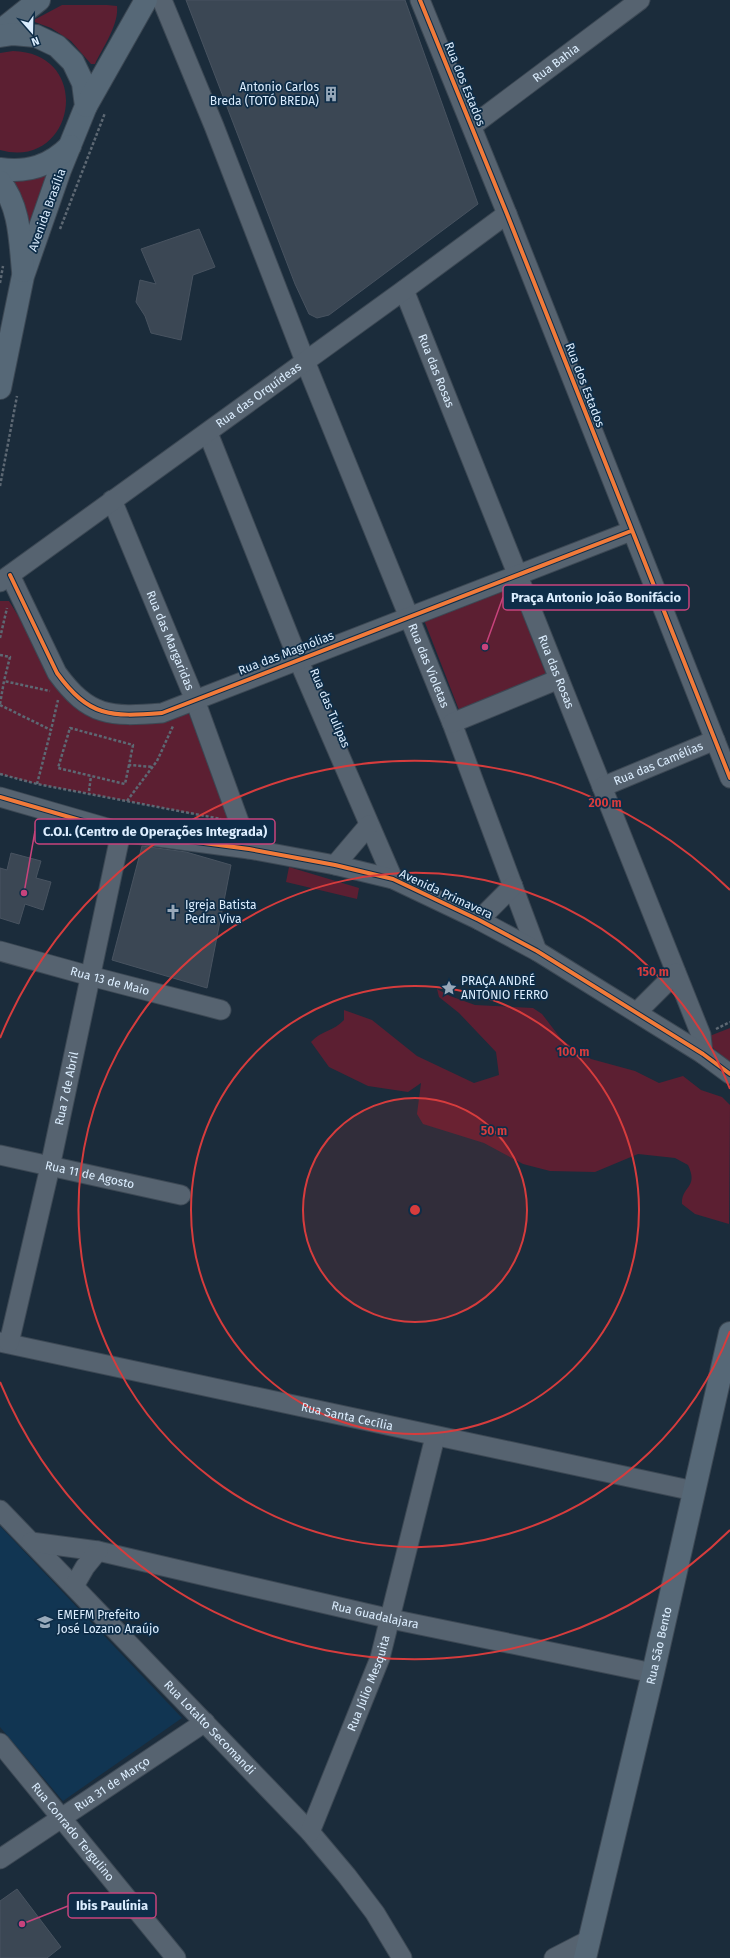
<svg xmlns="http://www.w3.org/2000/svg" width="730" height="1958" font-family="'Fira Sans',sans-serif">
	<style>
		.built { fill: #113552 }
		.green { fill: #5c1f32 }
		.building { fill: #3b4754; stroke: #485360 }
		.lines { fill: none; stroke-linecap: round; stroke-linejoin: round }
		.minor-casing { stroke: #3c4854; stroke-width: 21 }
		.major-casing { stroke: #3c4854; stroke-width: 24 }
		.path { stroke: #5d6873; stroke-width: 2.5; stroke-dasharray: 3 2; stroke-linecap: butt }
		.minor { stroke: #566370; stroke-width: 19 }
		.major { stroke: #566877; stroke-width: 22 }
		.cycleway-casing { stroke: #0e2d48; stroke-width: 6 }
		.cycleway { stroke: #f17a3a; stroke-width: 4 }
		.ring { fill: none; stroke: #d63c3d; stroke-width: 2 }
		.labels { text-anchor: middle; stroke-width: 3.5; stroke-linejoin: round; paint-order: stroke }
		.street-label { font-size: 12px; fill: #dbedfe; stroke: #0e2d48 }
		.poi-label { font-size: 12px; fill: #dbedfe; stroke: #0e2d48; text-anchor: start }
		.centre { fill: #d63c3d; stroke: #0e2d48; stroke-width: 2 }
		.ring-label { font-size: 12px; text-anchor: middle; font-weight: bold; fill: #d63c3d; stroke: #0e2d48; stroke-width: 3.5; stroke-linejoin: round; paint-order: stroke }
		.leader { fill: none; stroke: #c7437c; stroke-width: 1.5 }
		.callout-dot { fill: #c7437c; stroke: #0e2d48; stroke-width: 1.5 }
		.callout { fill: #0e2d48; stroke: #c7437c; stroke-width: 1.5 }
		.callout-label { font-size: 13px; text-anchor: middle; font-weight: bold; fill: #dbedfe }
	</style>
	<rect width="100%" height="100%" fill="#1b2c3b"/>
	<path class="built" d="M0 1526 182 1718 63 1801 0 1727Z"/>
	<path class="green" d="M62 5H107L117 6C119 25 103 47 95 64H91L71 41 51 28 32 21Z
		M13 51C95 53 75 171 0 150V53Z
		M47 175 30 226 13 179Z
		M512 587 546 674 459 710 424 620Z
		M0 601H9L27 630 56 687 96 720 134 722 188 711 231 821 33 783 0 774Z
		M289 867 359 888 357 899 286 882Z
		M437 989 450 996 475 1005 533 1008 542 1014 562 1040 591 1059 635 1071 659 1083 683 1076 701 1090 722 1097 730 1105 729 1224 695 1214 682 1204C681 1186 699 1188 688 1165L675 1158 638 1154 595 1172 550 1171 523 1164 484 1143 423 1124 417 1114 421 1083 408 1092 368 1086 329 1067 311 1042C322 1030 334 1031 344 1020V1010L372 1020 417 1056 474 1083 499 1075 496 1052 459 1013 439 997Z
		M730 1028V1063L710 1045 707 1037Z"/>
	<path class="building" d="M186 0H405L478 204 329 315 317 318 309 314 295 284Z
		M199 229 215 267 193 275 181 340 151 333 145 316 136 302 140 280 156 284 141 249Z
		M142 846 186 852 231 865 207 988 112 960Z
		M11 853 41 861 36 878 51 882 43 910 25 904 19 924 0 918V868L7 870Z
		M17 1889 61 1947 47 1958H0V1901Z"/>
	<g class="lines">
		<defs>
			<g id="minor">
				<path id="s1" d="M162 0 214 126 305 361 452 723 537 951"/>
				<path d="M420 0 507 214 730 778"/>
				<path id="s2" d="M472 126 640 0"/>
				<path id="s3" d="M404 290 701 1035 703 1054"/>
				<path d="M208 433 298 659 393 879"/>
				<path id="s4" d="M112 500 195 700 249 849"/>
				<path d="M10 575 57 673C89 717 110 717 162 713L631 531"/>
				<path id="s5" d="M0 582 404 290 507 214"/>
				<path d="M452 723 559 679"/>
				<path id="s6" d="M602 787 715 740"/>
				<path d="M0 797 121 832 249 849 335 865 393 879 479 920 537 951 703 1054 730 1074"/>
				<path d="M335 865 369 825"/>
				<path d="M479 920 513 886"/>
				<path id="s7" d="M0 951 90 976 221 1010"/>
				<path d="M637 1012 676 973"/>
				<path id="s8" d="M0 1155 181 1195"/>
				<path id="s9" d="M0 1342 694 1491"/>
				<path id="s10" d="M9 1343 50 1167 121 832"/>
				<path id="s11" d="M0 1510 310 1832 347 1876 375 1913 402 1958"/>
				<path id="s12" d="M31 1542 98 1551 391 1619 653 1673"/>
				<path d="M74 1586 85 1567 98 1551"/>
				<path id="s13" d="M0 1743 176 1958"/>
				<path id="s14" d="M310 1832 380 1658 435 1437"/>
				<path id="s15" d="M0 1859 205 1722"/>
				<path d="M554 1958 589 1940"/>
			</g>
			<g id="major">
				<path d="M0 31 39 0"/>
				<path d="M0 36 13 34 36 36 57 46 73 62 83 83 86 106 60 170 23 276 0 388"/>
				<path d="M86 106 146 0"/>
				<path d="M0 169C28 173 50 166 70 146"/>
				<path d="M0 182C20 206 20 241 23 271"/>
				<path id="s16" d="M585 1958 653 1673 730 1333"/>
			</g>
		</defs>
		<use href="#minor" class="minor-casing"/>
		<use href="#major" class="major-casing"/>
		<path class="path" d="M60 229 105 113
			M0 283 3 266
			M0 486 17 396
			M0 638 7 608
			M0 655 10 657 4 681
			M0 704 4 681 50 691
			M0 705 51 730 58 700
			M129 765 125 784 58 768 70 728 133 745 129 765 153 767
			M0 774 37 784 221 819
			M37 784 51 730
			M89 791 91 776
			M127 801 157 761 173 726
			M716 1029 730 1022"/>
		<use href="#minor" class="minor"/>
		<use href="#major" class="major"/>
		<defs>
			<path id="cycleway" d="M420 0 507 214 730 778
				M10 575 57 673C89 717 110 717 162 713L631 531
				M0 797 121 832 249 849 335 865 393 879 479 920 537 951 703 1054 730 1074"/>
		</defs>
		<use href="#cycleway" class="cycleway-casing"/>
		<use href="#cycleway" class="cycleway"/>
	</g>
	<circle cx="415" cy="1210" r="112" fill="#d63c3d" fill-opacity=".12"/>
	<g class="ring">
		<circle cx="415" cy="1210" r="112"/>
		<circle cx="415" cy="1210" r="224"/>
		<path d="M730 1331A337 337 0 1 1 730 1089"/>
		<path d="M730 1530A449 449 0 0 1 0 1382M0 1038A449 449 0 0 1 730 890"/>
	</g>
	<defs>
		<symbol id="building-bare" viewBox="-9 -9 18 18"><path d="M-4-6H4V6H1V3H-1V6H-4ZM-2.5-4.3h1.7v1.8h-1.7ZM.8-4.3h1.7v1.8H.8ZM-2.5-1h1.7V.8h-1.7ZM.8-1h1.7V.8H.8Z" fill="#98a9ba" stroke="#0e2d48" stroke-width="2.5" paint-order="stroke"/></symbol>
		<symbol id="church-bare" viewBox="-9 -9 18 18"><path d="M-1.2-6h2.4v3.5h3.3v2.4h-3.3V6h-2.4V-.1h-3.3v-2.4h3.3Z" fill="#98a9ba" stroke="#0e2d48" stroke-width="2.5" paint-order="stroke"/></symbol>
		<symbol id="sight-bare" viewBox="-9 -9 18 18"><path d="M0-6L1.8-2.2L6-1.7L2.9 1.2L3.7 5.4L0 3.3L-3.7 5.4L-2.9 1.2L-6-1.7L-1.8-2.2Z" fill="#98a9ba" stroke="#0e2d48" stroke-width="2.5" paint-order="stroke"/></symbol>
		<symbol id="school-bare" viewBox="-9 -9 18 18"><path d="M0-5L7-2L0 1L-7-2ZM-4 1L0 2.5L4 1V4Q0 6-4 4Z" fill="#98a9ba" stroke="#0e2d48" stroke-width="2.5" paint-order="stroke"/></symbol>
	</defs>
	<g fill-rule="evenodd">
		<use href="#building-bare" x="320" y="83" width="22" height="22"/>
		<use href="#church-bare" x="162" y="901" width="22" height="22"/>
		<use href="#sight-bare" x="438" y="977" width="22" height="22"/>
		<use href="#school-bare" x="34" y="1611" width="22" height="22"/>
	</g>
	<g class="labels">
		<g class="street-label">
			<text dy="4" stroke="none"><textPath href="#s2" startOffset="105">Rua Bahia</textPath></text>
			<text transform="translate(465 84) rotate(68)" y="4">Rua dos Estados</text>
			<text transform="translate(47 210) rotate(-70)" y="4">Avenida Brasília</text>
			<text dy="4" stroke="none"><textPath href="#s3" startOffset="87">Rua das Rosas</textPath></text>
			<text transform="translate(585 385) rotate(69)" y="4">Rua dos Estados</text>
			<text dy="4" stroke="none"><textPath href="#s5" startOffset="319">Rua das Orquídeas</textPath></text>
			<text dy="4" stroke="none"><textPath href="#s4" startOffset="152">Rua das Margaridas</textPath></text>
			<text transform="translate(286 653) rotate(-21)" y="4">Rua das Magnólias</text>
			<text dy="4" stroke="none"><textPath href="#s1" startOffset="717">Rua das Violetas</textPath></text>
			<text dy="4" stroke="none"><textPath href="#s3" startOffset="411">Rua das Rosas</textPath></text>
			<text transform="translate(330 708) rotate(67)" y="4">Rua das Tulipas</text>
			<text dy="4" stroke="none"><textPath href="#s6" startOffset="61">Rua das Camélias</textPath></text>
			<text transform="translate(446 894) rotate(25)" y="4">Avenida Primavera</text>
			<text dy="4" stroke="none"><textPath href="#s7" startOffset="114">Rua 13 de Maio</textPath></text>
			<text dy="4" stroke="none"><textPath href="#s10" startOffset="261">Rua 7 de Abril</textPath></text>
			<text dy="4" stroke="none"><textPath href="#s8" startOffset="92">Rua 11 de Agosto</textPath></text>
			<text dy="4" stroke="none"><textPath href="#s9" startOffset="355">Rua Santa Cecília</textPath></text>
			<text dy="4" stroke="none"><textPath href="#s12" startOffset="352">Rua Guadalajara</textPath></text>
			<text dy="4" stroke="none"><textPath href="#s16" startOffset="321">Rua São Bento</textPath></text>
			<text dy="4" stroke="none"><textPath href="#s14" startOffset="160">Rua Júlio Mesquita</textPath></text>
			<text dy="4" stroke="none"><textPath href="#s11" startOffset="302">Rua Lotalto Secomandi</textPath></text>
			<text dy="4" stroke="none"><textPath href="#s15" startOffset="135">Rua 31 de Março</textPath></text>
			<text dy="4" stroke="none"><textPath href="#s13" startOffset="115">Rua Conrado Tergulino</textPath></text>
		</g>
		<g class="poi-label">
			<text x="319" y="91" text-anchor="end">Antonio Carlos<tspan x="319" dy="14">Breda (TOTÓ BREDA)</tspan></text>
			<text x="185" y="909">Igreja Batista<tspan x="185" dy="14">Pedra Viva</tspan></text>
			<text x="461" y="985">PRAÇA ANDRÉ<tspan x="461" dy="14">ANTONIO FERRO</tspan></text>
			<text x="57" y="1619">EMEFM Prefeito<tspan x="57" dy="14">José Lozano Araújo</tspan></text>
		</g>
	</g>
	<circle cx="415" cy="1210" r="6" class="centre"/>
	<g class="ring-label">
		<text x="605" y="807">200 m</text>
		<text x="653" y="976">150 m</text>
		<text x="573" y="1056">100 m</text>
		<text x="494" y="1135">50 m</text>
	</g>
	<path class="leader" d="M485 647L503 597M24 893L35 831M22 1924L68 1906"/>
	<g class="callout-dot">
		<circle cx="485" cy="647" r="4"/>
		<circle cx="24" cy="893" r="4"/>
		<circle cx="22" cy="1924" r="4"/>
	</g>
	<g class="callout">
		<rect x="503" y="585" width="186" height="25" rx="4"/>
		<rect x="35" y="819" width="240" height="25" rx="4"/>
		<rect x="68" y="1893" width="88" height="25" rx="4"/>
	</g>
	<g class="callout-label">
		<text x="596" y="602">Praça Antonio João Bonifácio</text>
		<text x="155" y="836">C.O.I. (Centro de Operações Integrada)</text>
		<text x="112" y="1910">Ibis Paulínia</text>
	</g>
	<g transform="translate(32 32) rotate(160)" stroke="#0e2d48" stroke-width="3" paint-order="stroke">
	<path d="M0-3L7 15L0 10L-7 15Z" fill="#dbedfe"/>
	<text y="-6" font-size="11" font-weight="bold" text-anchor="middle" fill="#dbedfe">N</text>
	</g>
</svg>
